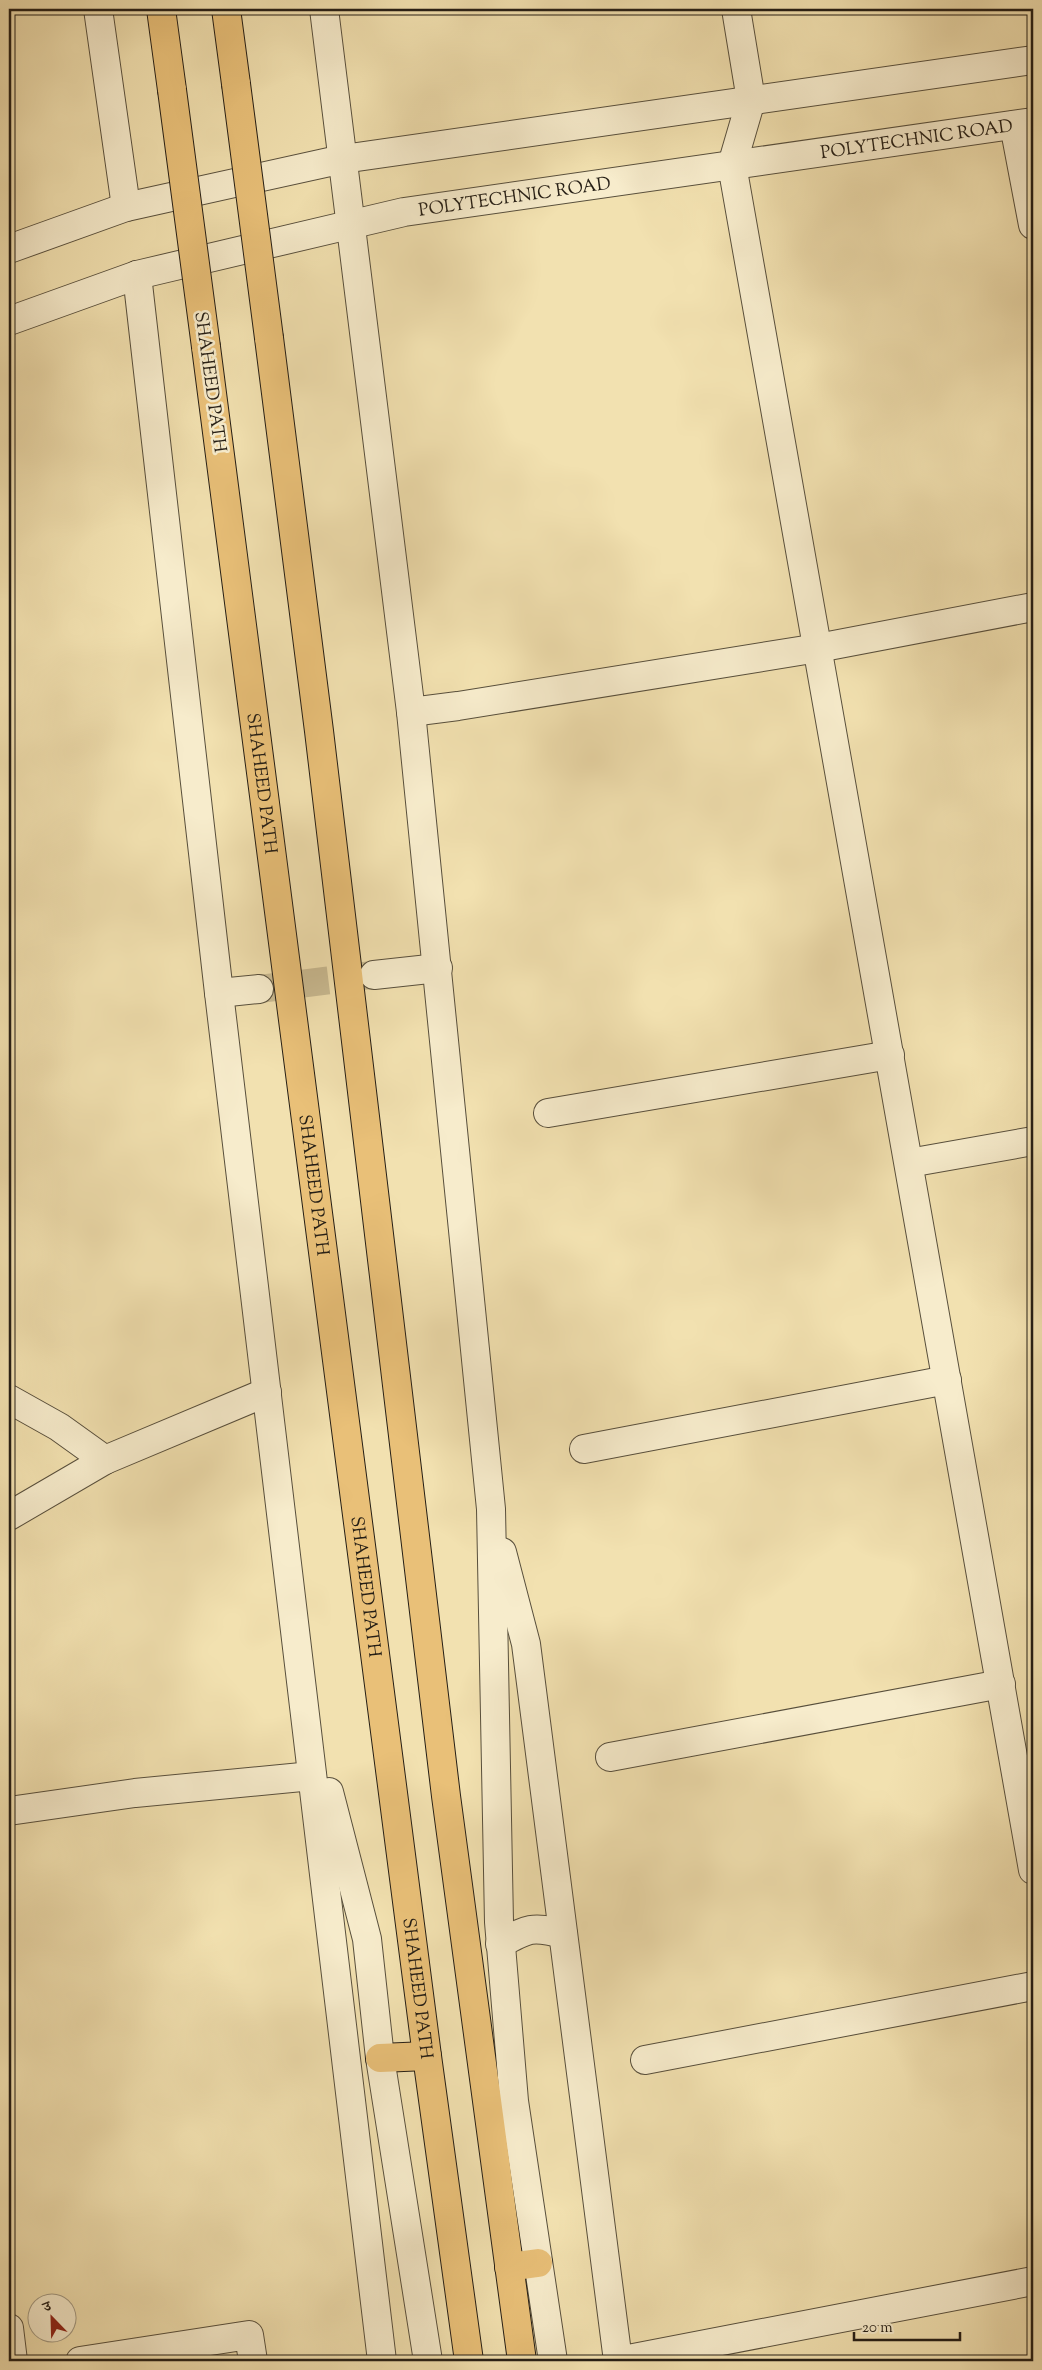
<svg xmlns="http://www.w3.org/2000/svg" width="1042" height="2370" font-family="'Sorts Mill Goudy','Noto Serif Devanagari',serif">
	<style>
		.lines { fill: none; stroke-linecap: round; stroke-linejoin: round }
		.minor-tunnel { stroke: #c9ba91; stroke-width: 28; stroke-dasharray: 28 14; stroke-linecap: butt }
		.minor-casing { stroke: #584f3c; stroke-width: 30 }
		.highway-casing { stroke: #251e15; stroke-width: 30 }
		.minor { stroke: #f7eccc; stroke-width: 28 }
		.highway { stroke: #e9c078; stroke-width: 28 }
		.highway-bridge-casing { stroke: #251e15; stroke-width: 30; stroke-linecap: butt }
		.highway-bridge { stroke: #e9c078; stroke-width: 28 }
		.labels { text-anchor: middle; stroke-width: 5; stroke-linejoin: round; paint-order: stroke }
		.street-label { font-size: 18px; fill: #251e15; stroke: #f7eccc }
	</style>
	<rect width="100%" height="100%" fill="#f2e1b0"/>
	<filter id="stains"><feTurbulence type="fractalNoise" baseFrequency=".004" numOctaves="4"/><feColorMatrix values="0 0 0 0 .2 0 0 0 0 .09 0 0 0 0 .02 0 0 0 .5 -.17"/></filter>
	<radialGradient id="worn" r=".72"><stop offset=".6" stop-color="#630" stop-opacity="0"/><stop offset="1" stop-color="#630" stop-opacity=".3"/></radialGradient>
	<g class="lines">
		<path class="minor-tunnel" d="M259 989 372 975"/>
		<defs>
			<g id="minor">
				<path d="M98 9 126 207"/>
				<path d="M324 9 411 712 491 1509 499 1922 514 2101 553 2361"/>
				<path d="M736 9 751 100 732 165 1033 1870"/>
				<path d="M1014 125 1033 225"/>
				<path d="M9 249 126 207 343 159 1033 60"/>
				<path d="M137 275 219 993 382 2361"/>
				<path id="s1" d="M9 321 137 275 404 212 1033 122"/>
				<path d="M411 712 458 706 818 648 1033 607"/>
				<path d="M374 975 438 968"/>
				<path d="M219 993 259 989"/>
				<path d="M548 1113 890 1055"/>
				<path d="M909 1163 1033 1141"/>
				<path d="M9 1399 59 1427 105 1460"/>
				<path d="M584 1449 947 1380"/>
				<path d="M9 1516 105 1460 267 1392"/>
				<path d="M502 1552 526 1644 618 2361"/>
				<path d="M610 1757 1001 1684"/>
				<path d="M329 1792 367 1939 380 2058 428 2361"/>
				<path d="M9 1811 135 1793 312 1776"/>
				<path d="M500 1944C528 1928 532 1926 563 1934"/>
				<path d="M645 2060 1033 1986"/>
				<path d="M9 2328 13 2361"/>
				<path d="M80 2361 249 2335 253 2361"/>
				<path d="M618 2361 1033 2281"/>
			</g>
			<g id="highway">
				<path d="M161 9 172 90"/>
				<path d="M226 9 236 84"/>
				<path d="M269 338 319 731 446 1796 522 2361"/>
				<path id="s2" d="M206 347 427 2056 469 2361"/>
				<path d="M380 2058 427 2056"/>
				<path d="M509 2267 538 2263"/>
			</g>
		</defs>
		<use href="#minor" class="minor-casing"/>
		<use href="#highway" class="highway-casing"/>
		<use href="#minor" class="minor"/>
		<use href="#highway" class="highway"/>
		<defs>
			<path id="highway-bridge" d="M236 84 269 338
				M172 90 206 347"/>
		</defs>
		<use href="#highway-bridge" class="highway-bridge-casing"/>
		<use href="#highway-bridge" class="highway-bridge"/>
	</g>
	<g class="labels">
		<g class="street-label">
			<text dy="6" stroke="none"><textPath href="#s1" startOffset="928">POLYTECHNIC ROAD</textPath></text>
			<text dy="6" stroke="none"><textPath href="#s1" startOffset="522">POLYTECHNIC ROAD</textPath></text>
			<text transform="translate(211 382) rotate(82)" y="6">SHAHEED PATH</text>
			<text dy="6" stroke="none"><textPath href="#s2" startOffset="440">SHAHEED PATH</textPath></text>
			<text dy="6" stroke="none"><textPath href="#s2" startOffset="845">SHAHEED PATH</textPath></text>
			<text dy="6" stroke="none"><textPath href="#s2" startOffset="1250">SHAHEED PATH</textPath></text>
			<text dy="6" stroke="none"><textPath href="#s2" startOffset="1655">SHAHEED PATH</textPath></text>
		</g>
	</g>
	<rect width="1042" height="2370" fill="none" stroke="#f2e1b0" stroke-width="30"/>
	<rect x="10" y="10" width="1022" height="2350" fill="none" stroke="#251e15" stroke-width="2.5"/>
	<rect x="15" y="15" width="1012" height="2340" fill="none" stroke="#251e15"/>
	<g transform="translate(52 2318) rotate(337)"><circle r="24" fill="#f7eccc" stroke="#a39a83"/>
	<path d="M0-4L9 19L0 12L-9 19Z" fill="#8f2418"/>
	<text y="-8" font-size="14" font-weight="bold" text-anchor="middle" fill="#251e15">उ</text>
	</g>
	<path d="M854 2332v8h106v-8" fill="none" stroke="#251e15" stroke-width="2.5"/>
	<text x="862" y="2332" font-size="15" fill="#251e15" stroke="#f7eccc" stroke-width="4" paint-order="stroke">20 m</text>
	<rect width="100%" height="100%" filter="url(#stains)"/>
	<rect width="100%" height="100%" fill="url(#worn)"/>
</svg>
